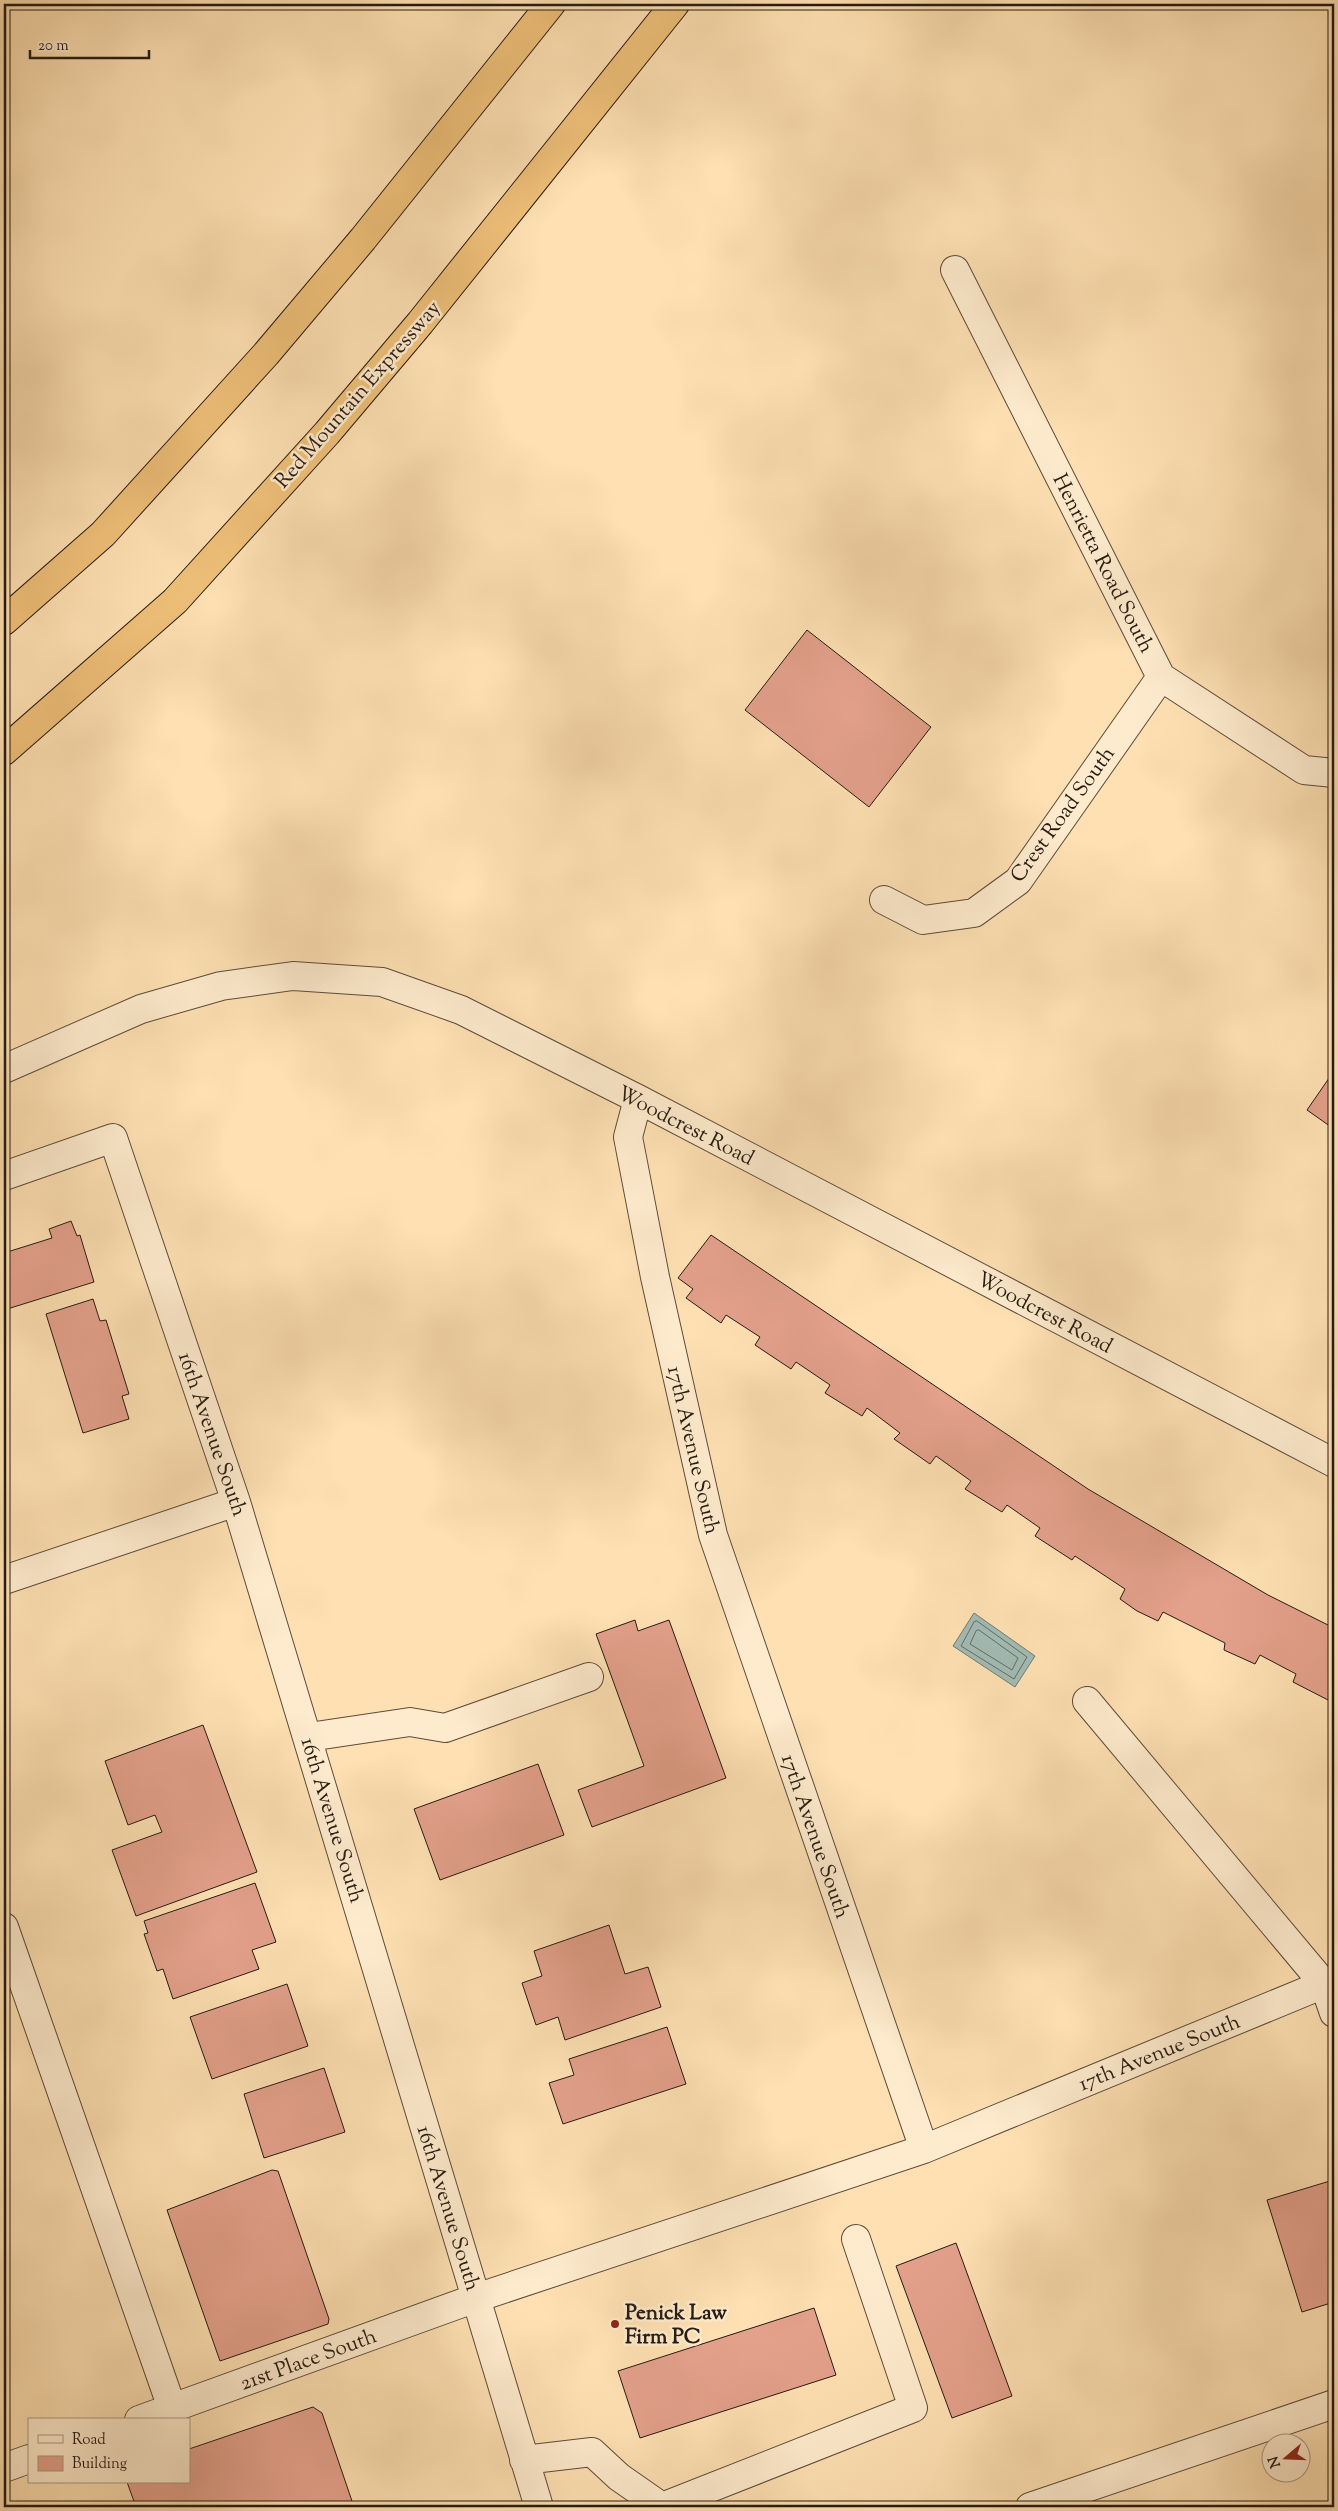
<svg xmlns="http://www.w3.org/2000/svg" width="1338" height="2511" font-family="'Sorts Mill Goudy',serif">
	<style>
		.water { fill: #a2bbb4; stroke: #707b73 }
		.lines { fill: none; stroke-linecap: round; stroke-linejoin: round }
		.shore { stroke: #646b63; stroke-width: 1 }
		.building { fill: #e3a08b; stroke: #261b12 }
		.minor-casing { stroke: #5c4c3a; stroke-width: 30 }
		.highway-casing { stroke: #261b12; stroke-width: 30 }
		.minor { stroke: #feebcd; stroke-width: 28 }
		.highway { stroke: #efc079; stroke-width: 28 }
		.poi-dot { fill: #8f2418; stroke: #feebcd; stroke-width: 2 }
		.labels { text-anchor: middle; stroke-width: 5; stroke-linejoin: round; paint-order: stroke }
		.street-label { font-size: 21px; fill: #261b12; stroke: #feebcd }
		.poi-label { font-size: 21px; font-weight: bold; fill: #261b12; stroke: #feebcd; text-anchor: start }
	</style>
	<rect width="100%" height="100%" fill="#fee0b2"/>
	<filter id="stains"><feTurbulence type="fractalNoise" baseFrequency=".004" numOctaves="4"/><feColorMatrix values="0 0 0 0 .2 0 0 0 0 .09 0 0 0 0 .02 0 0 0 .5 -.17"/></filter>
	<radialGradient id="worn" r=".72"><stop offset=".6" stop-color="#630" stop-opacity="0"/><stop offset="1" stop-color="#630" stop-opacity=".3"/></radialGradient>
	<path class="water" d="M974 1613 1035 1656 1015 1687 953 1646Z"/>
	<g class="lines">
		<path class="shore" d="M977 1621 1027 1657 1014 1679 961 1646 974 1622Z
			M979 1630 1018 1658 1012 1670 970 1644 976 1631Z"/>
	</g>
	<path class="building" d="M807 630 931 727 869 807 745 710Z
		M1334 1071V1129L1307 1110Z
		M71 1221 77 1236 80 1235 94 1282 4 1310V1253L52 1238 49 1229Z
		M711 1235 1088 1489 1268 1595 1334 1628V1693L1330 1701 1293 1682 1296 1674 1260 1655 1255 1664 1224 1650 1225 1643 1163 1612 1158 1621 1137 1611 1120 1599 1125 1589 1075 1556 1072 1560 1035 1536 1040 1528 1007 1505 1002 1512 965 1489 971 1481 936 1456 930 1464 894 1439 900 1433 867 1408 862 1416 825 1393 830 1385 796 1362 791 1369 755 1345 760 1337 726 1315 721 1323 686 1298 693 1289 678 1278Z
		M93 1299 100 1321 106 1320 129 1394 122 1396 129 1419 83 1433 46 1314Z
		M635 1620 638 1631 669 1620 726 1778 592 1827 578 1790 644 1766 596 1634Z
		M203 1725 257 1872 136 1916 112 1850 162 1832 155 1815 128 1825 105 1761Z
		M538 1764 564 1835 440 1880 414 1809Z
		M255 1883 276 1942 252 1950 259 1969 173 1999 163 1969 157 1971 144 1934 148 1933 144 1921Z
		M609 1925 625 1974 648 1967 661 2007 565 2040 558 2017 536 2025 522 1983 542 1976 534 1951Z
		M287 1984 308 2046 212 2079 190 2017Z
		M667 2027 686 2084 563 2124 549 2083 574 2075 569 2059Z
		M324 2068 345 2132 264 2158 244 2094Z
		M272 2170 278 2171 329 2319 328 2324 220 2361 167 2210Z
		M1330 2181 1334 2195V2302L1302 2312 1267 2200Z
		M956 2243 1012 2396 952 2418 896 2266Z
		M814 2308 836 2375 640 2438 618 2371Z
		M313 2407 322 2413 354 2507H136L127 2482H189V2449Z"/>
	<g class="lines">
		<defs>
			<path id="minor" d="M955 270 1161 677 1304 770 1334 773
				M884 900 923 920 974 913 1018 881 1161 677
				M4 1069 141 1009 221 986 293 976 382 982 461 1010 638 1099 1334 1463
				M638 1099 628 1137 655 1277 713 1535 924 2149
				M4 1176 113 1138 236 1502 539 2507
				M4 1580 236 1502
				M1087 1701 1324 1984 1334 2013
				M309 1737 410 1722 445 1728 589 1677
				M4 1927 172 2408
				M139 2420 476 2298 924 2149 1324 1984
				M524 2460 592 2452 619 2477 662 2507 913 2408 856 2239
				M4 2468 29 2459
				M1030 2507 1334 2404"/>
			<path id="highway" d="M4 621 103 534 266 354 363 239 551 4
				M4 751 175 601 327 433 420 323 675 4"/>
		</defs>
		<use href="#minor" class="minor-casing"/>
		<use href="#highway" class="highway-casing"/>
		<use href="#minor" class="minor"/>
		<use href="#highway" class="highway"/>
	</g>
	<circle class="poi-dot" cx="615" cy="2324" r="5"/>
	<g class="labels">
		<g class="street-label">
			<text transform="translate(357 394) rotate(-49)" y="7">Red Mountain Expressway</text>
			<text transform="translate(1104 563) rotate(63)" y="7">Henrietta Road South</text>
			<text transform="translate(1062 814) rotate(-54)" y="7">Crest Road South</text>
			<text transform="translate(686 1125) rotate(27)" y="7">Woodcrest Road</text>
			<text transform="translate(1045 1312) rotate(28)" y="7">Woodcrest Road</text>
			<text transform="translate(213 1434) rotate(71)" y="7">16th Avenue South</text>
			<text transform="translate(694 1450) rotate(77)" y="7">17th Avenue South</text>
			<text transform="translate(333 1820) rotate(73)" y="7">16th Avenue South</text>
			<text transform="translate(816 1836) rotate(71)" y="7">17th Avenue South</text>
			<text transform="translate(1159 2052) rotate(-22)" y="7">17th Avenue South</text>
			<text transform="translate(449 2208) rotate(73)" y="7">16th Avenue South</text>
			<text transform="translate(308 2359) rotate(-20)" y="7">21st Place South</text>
		</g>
		<g class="poi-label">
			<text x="625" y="2319">Penick Law<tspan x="625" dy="24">Firm PC</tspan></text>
		</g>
	</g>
	<rect width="1338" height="2511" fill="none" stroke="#fee0b2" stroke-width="20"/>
	<rect x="5" y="5" width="1328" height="2501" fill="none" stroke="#261b12" stroke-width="2.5"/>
	<rect x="10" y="10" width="1318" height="2491" fill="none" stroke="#261b12"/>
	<rect x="28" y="2418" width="162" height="65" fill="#feebcd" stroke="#a89882"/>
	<rect x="38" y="2435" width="25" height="8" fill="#feebcd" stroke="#a89882"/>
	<text x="72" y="2444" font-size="15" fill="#261b12">Road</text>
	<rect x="38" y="2456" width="25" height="15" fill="#e3a08b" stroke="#a89882"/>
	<text x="72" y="2468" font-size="15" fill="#261b12">Building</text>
	<g transform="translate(1286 2458) rotate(251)"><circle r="24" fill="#feebcd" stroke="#a89882"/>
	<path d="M0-4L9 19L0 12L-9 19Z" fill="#8f2418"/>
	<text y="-8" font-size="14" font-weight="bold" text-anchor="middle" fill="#261b12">N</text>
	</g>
	<path d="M30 50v8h119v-8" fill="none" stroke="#261b12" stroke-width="2.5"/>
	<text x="38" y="50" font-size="15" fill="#261b12" stroke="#feebcd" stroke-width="4" paint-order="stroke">20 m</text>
	<rect width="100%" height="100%" filter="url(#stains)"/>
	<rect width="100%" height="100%" fill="url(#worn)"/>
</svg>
